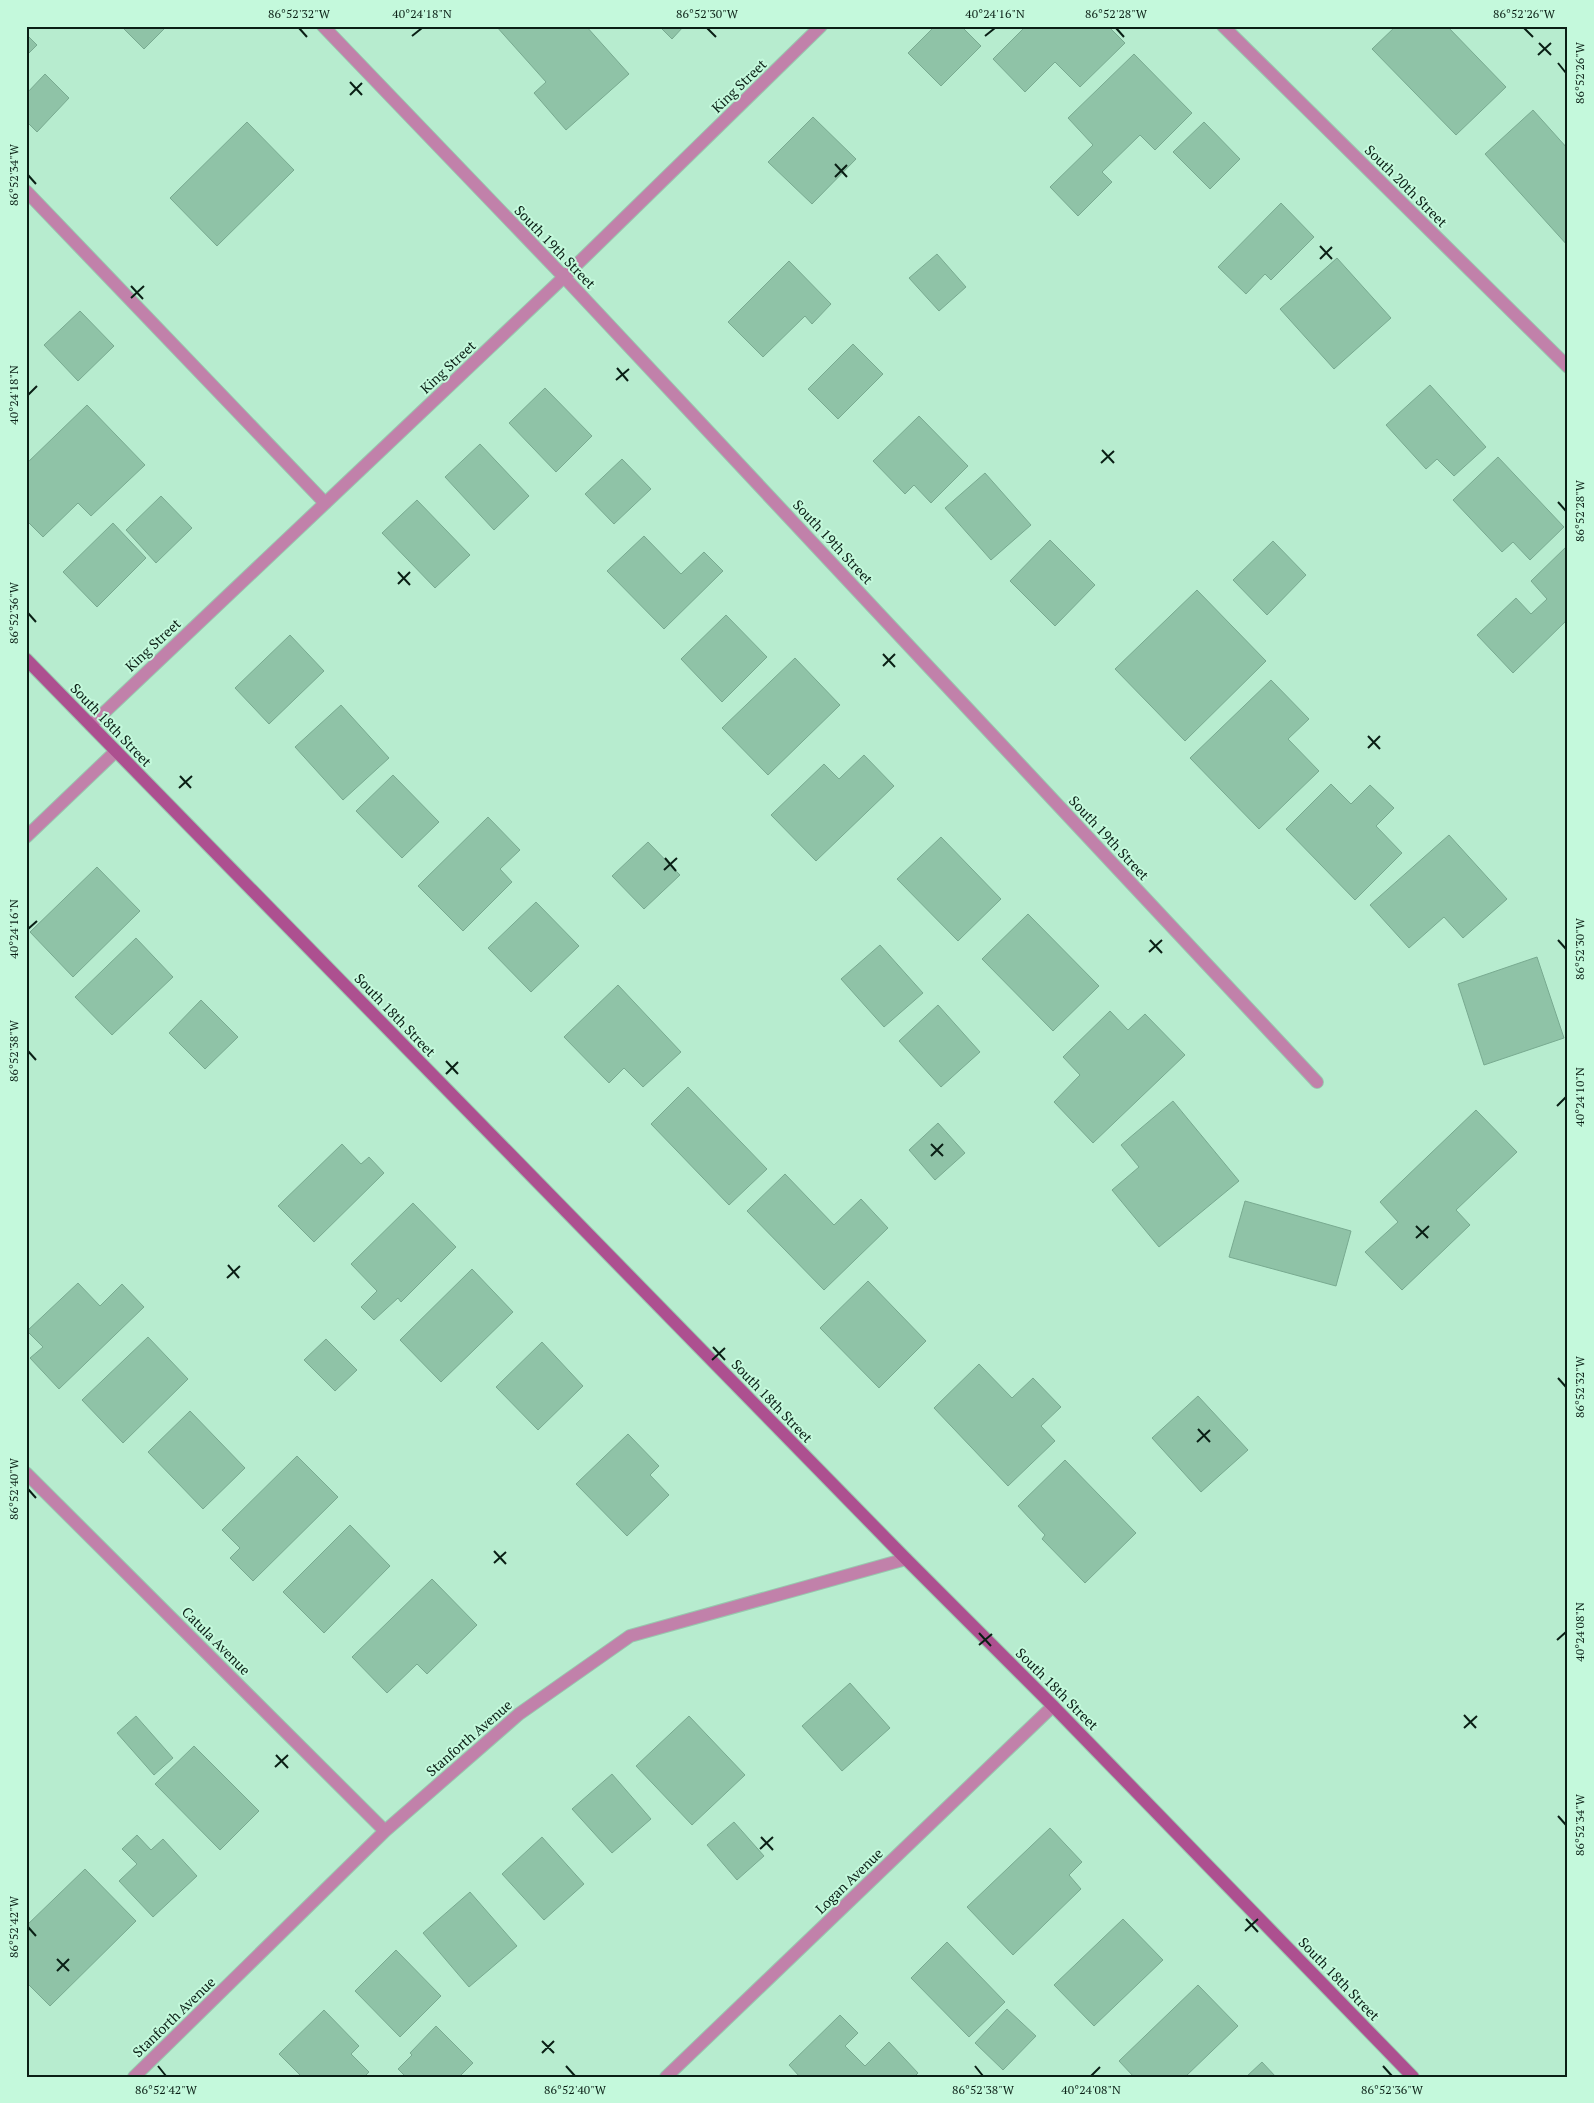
<svg xmlns="http://www.w3.org/2000/svg" width="1594" height="2103" font-family="'PT Serif',serif">
	<style>
		.building { fill: #8fc3a7; stroke: #78aa90 }
		.lines { fill: none; stroke-linecap: round; stroke-linejoin: round }
		.lane-casing { stroke: #98c7ae; stroke-width: 14 }
		.street-casing { stroke: #98c7ae; stroke-width: 14 }
		.secondary-casing { stroke: #98c7ae; stroke-width: 14 }
		.lane { stroke: #c181aa; stroke-width: 12 }
		.street { stroke: #c181aa; stroke-width: 12 }
		.secondary { stroke: #ad5090; stroke-width: 12 }
		.ticks { fill: none; stroke: #0a1f15; stroke-width: 2 }
		.labels { text-anchor: middle; stroke-width: 4; stroke-linejoin: round; paint-order: stroke }
		.street-label { font-size: 14px; fill: #0a1f15; stroke: #c4f9dc }
		.neatline { fill: none; stroke: #0a1f15; stroke-width: 2 }
		.ticks-label { font-size: 12px; text-anchor: middle; fill: #0a1f15 }
	</style>
	<rect width="100%" height="100%" fill="#b7eccf"/>
	<path class="building" d="M121 26H167L144 49Z
		M496 26H586L629 74 566 130 534 93 546 82Z
		M659 26H684L672 39Z
		M935 26H961L981 46 941 86 908 53Z
		M1026 26H1108L1125 43 1080 87 1055 62 1025 92 993 59Z
		M1396 26H1447L1506 87 1456 135 1372 49Z
		M26 34 37 45 26 56Z
		M1134 54 1192 113 1155 150 1140 135 1102 172 1112 182 1078 216 1050 187 1093 145 1068 118Z
		M45 74 69 98 37 132 26 121V94Z
		M1533 110 1568 149V246L1485 154Z
		M813 117 856 159 812 204 768 162Z
		M247 122 294 170 217 246 170 198Z
		M1204 122 1240 159 1210 189 1173 152Z
		M1281 203 1314 237 1271 280 1265 274 1246 294 1218 267Z
		M937 254 966 287 939 311 909 278Z
		M1337 258 1391 318 1334 369 1280 309Z
		M789 261 831 304 812 324 805 316 763 357 728 322Z
		M80 311 114 346 78 381 44 345Z
		M853 344 883 374 838 419 808 389Z
		M1430 385 1486 447 1454 476 1437 459 1426 469 1386 425Z
		M545 388 592 436 556 472 509 423Z
		M87 405 145 465 91 516 78 503 43 537 26 520V464Z
		M919 416 968 466 931 503 914 485 905 494 873 461Z
		M480 444 529 496 494 530 445 477Z
		M1498 457 1564 527 1530 560 1513 542 1502 552 1453 500Z
		M622 459 651 489 614 524 585 494Z
		M985 473 1031 525 991 560 945 508Z
		M161 496 192 528 156 563 126 530Z
		M417 500 470 555 435 588 382 533Z
		M113 523 146 558 97 607 63 572Z
		M644 536 681 574 704 552 723 571 664 629 607 571Z
		M1050 540 1095 585 1055 626 1010 581Z
		M1273 541 1306 575 1267 615 1233 580Z
		M1568 545V619L1513 673 1477 635 1516 598 1531 614 1547 599 1531 581Z
		M1197 590 1266 661 1185 741 1115 669Z
		M726 615 767 657 722 702 681 659Z
		M290 635 324 671 269 724 235 688Z
		M795 658 840 705 768 775 722 728Z
		M1271 680 1309 719 1288 739 1319 771 1259 829 1190 758Z
		M341 705 389 758 343 800 295 747Z
		M864 755 894 786 816 861 771 815 824 764 839 779Z
		M393 775 439 822 402 858 356 811Z
		M1331 784 1351 804 1370 785 1394 808 1376 826 1402 853 1355 900 1286 829Z
		M488 817 520 850 500 869 512 882 463 931 418 886Z
		M1449 835 1507 899 1463 938 1444 917 1409 948 1370 905Z
		M941 837 1001 899 958 941 897 879Z
		M648 842 680 875 644 909 612 876Z
		M97 867 140 911 73 977 30 932Z
		M536 902 579 946 531 992 488 948Z
		M1028 914 1099 986 1053 1031 982 959Z
		M136 938 173 977 112 1035 75 997Z
		M880 945 923 993 884 1027 841 979Z
		M1537 957 1564 1038 1484 1065 1458 984Z
		M618 985 681 1052 643 1087 624 1068 609 1083 564 1037Z
		M201 1000 238 1037 205 1069 169 1033Z
		M938 1005 980 1052 941 1087 899 1041Z
		M1110 1011 1128 1030 1145 1014 1185 1055 1093 1143 1054 1102 1080 1075 1063 1057Z
		M688 1087 767 1169 729 1205 651 1124Z
		M1173 1101 1239 1181 1159 1247 1112 1190 1139 1167 1121 1145Z
		M1476 1110 1517 1152 1456 1210 1470 1225 1402 1290 1365 1252 1398 1222 1380 1202Z
		M938 1123 965 1153 935 1180 909 1150Z
		M342 1144 361 1164 369 1157 384 1173 314 1242 278 1206Z
		M785 1174 834 1225 861 1199 888 1228 824 1290 747 1211Z
		M1245 1201 1351 1231 1336 1286 1229 1257Z
		M413 1203 456 1247 401 1302 398 1298 374 1320 361 1307 377 1291 351 1264Z
		M472 1269 513 1312 441 1382 400 1340Z
		M868 1281 926 1341 879 1388 820 1328Z
		M78 1283 100 1306 122 1284 144 1307 59 1389 30 1358 43 1347 27 1331Z
		M148 1337 188 1379 123 1443 82 1400Z
		M326 1339 357 1370 335 1391 304 1360Z
		M542 1342 583 1386 538 1430 496 1387Z
		M979 1364 1012 1398 1033 1378 1061 1407 1041 1426 1055 1441 1008 1486 934 1408Z
		M1198 1396 1248 1450 1201 1492 1152 1438Z
		M190 1411 245 1468 203 1509 148 1452Z
		M628 1434 659 1466 650 1475 669 1495 627 1536 576 1484Z
		M297 1456 338 1497 253 1581 230 1558 240 1548 222 1530Z
		M1065 1460 1136 1533 1085 1583 1042 1539 1045 1535 1018 1506Z
		M350 1525 390 1566 324 1633 283 1592Z
		M432 1579 477 1625 427 1674 417 1664 387 1693 352 1657Z
		M850 1683 890 1728 842 1771 802 1726Z
		M136 1716 173 1758 154 1775 117 1733Z
		M689 1716 745 1775 692 1825 636 1766Z
		M194 1746 259 1811 220 1850 155 1784Z
		M612 1774 651 1819 612 1853 572 1809Z
		M734 1822 764 1856 737 1880 707 1845Z
		M1050 1828 1082 1862 1069 1875 1081 1889 1013 1955 967 1907Z
		M137 1835 151 1850 163 1839 197 1876 153 1917 119 1881 137 1864 122 1849Z
		M542 1837 584 1884 544 1920 502 1874Z
		M85 1869 136 1921 50 2006 26 1982V1926Z
		M470 1892 517 1946 469 1987 423 1933Z
		M1123 1919 1163 1960 1094 2026 1054 1985Z
		M947 1942 1005 2002 969 2037 911 1978Z
		M396 1950 441 1996 400 2037 355 1991Z
		M1198 1985 1238 2026 1185 2077H1134L1119 2061Z
		M1007 2009 1036 2036 1003 2070 975 2043Z
		M324 2010 359 2046 351 2054 369 2072 364 2077H302L279 2054Z
		M840 2015 858 2033 845 2046 865 2066 889 2042 918 2073 914 2077H800L789 2065Z
		M436 2026 473 2063 459 2077H406L398 2069 412 2055 410 2053Z
		M1262 2062 1276 2077H1246Z"/>
	<g class="lines">
		<defs>
			<path id="lane" d="M26 191 325 503"/>
			<path id="street" d="M323 26 564 277 1317 1082
				M1223 26 1568 367
				M91 725 564 277 821 26
				M26 837 116 751
				M26 1473 385 1831
				M134 2077 385 1831 519 1714 630 1636 906 1559
				M666 2077 1053 1706"/>
			<path id="secondary" d="M26 659 906 1559 1053 1706 1413 2077"/>
		</defs>
		<use href="#lane" class="lane-casing"/>
		<use href="#street" class="street-casing"/>
		<use href="#secondary" class="secondary-casing"/>
		<use href="#lane" class="lane"/>
		<use href="#street" class="street"/>
		<use href="#secondary" class="secondary"/>
	</g>
	<path class="ticks" d="M299 28 307 37M707 28 716 37M1116 28 1124 37M1524 28 1533 37M412 36 422 28M985 36 995 28M1539 43 1551 55M1538 55 1551 43M1558 63 1566 73M350 82 362 95M350 95 362 83M835 164 847 177M28 175 36 184M835 177 847 165M1320 246 1332 259M1320 259 1332 247M131 286 143 299M131 298 144 286M617 368 628 381M616 380 629 369M28 395 37 386M1102 450 1114 463M1101 463 1114 451M1558 502 1566 511M398 572 410 585M398 584 410 572M28 613 36 622M883 654 895 667M883 666 895 654M1368 736 1380 749M1368 748 1380 736M180 776 191 788M179 788 192 776M665 858 676 871M664 870 677 858M28 929 37 921M1150 940 1162 953M1558 940 1566 949M1149 952 1162 940M28 1051 36 1060M446 1061 458 1074M446 1074 458 1062M1557 1106 1566 1097M931 1144 943 1156M931 1156 943 1144M1416 1226 1428 1238M1416 1238 1429 1226M228 1265 239 1278M227 1278 240 1266M713 1347 725 1360M712 1360 725 1348M1558 1378 1566 1387M1198 1429 1210 1442M1197 1442 1210 1430M28 1489 36 1498M494 1551 506 1564M494 1563 506 1552M979 1633 991 1646M1557 1640 1566 1632M979 1645 992 1634M1464 1715 1476 1728M1464 1728 1477 1716M276 1755 288 1768M275 1767 288 1755M1558 1816 1566 1825M761 1837 773 1850M760 1849 773 1837M1246 1919 1258 1932M28 1927 36 1936M1245 1931 1258 1919M57 1959 69 1971M57 1971 69 1959M542 2041 554 2053M542 2053 554 2041M158 2066 166 2076M566 2066 575 2076M975 2066 983 2076M1383 2066 1392 2076M1091 2076 1100 2067"/>
	<g class="labels">
		<g class="street-label">
			<text transform="translate(739 86) rotate(-44)" y="5">King Street</text>
			<text transform="translate(1406 186) rotate(45)" y="5">South 20th Street</text>
			<text transform="translate(555 247) rotate(46)" y="5">South 19th Street</text>
			<text transform="translate(448 367) rotate(-43)" y="5">King Street</text>
			<text transform="translate(833 542) rotate(47)" y="5">South 19th Street</text>
			<text transform="translate(153 645) rotate(-43)" y="5">King Street</text>
			<text transform="translate(111 725) rotate(46)" y="5">South 18th Street</text>
			<text transform="translate(1109 838) rotate(47)" y="5">South 19th Street</text>
			<text transform="translate(395 1015) rotate(46)" y="5">South 18th Street</text>
			<text transform="translate(772 1401) rotate(46)" y="5">South 18th Street</text>
			<text transform="translate(216 1641) rotate(45)" y="5">Catula Avenue</text>
			<text transform="translate(1057 1689) rotate(45)" y="5">South 18th Street</text>
			<text transform="translate(469 1738) rotate(-41)" y="5">Stanforth Avenue</text>
			<text transform="translate(849 1881) rotate(-44)" y="5">Logan Avenue</text>
			<text transform="translate(1339 1979) rotate(46)" y="5">South 18th Street</text>
			<text transform="translate(174 2017) rotate(-44)" y="5">Stanforth Avenue</text>
		</g>
	</g>
	<rect width="1594" height="2103" fill="none" stroke="#c4f9dc" stroke-width="55"/>
	<rect x="28" y="28" width="1538" height="2048" class="neatline"/>
	<g class="ticks-label">
		<text x="299" y="18">86°52'32"W</text>
		<text x="422" y="18">40°24'18"N</text>
		<text x="707" y="18">86°52'30"W</text>
		<text x="995" y="18">40°24'16"N</text>
		<text x="1116" y="18">86°52'28"W</text>
		<text x="1524" y="18">86°52'26"W</text>
		<text transform="translate(1580 73) rotate(-90)" y="4">86°52'26"W</text>
		<text transform="translate(14 175) rotate(-90)" y="4">86°52'34"W</text>
		<text transform="translate(14 395) rotate(-90)" y="4">40°24'18"N</text>
		<text transform="translate(1580 511) rotate(-90)" y="4">86°52'28"W</text>
		<text transform="translate(14 613) rotate(-90)" y="4">86°52'36"W</text>
		<text transform="translate(14 929) rotate(-90)" y="4">40°24'16"N</text>
		<text transform="translate(1580 949) rotate(-90)" y="4">86°52'30"W</text>
		<text transform="translate(14 1051) rotate(-90)" y="4">86°52'38"W</text>
		<text transform="translate(1580 1097) rotate(-90)" y="4">40°24'10"N</text>
		<text transform="translate(1580 1387) rotate(-90)" y="4">86°52'32"W</text>
		<text transform="translate(14 1489) rotate(-90)" y="4">86°52'40"W</text>
		<text transform="translate(1580 1632) rotate(-90)" y="4">40°24'08"N</text>
		<text transform="translate(1580 1825) rotate(-90)" y="4">86°52'34"W</text>
		<text transform="translate(14 1927) rotate(-90)" y="4">86°52'42"W</text>
		<text x="166" y="2094">86°52'42"W</text>
		<text x="575" y="2094">86°52'40"W</text>
		<text x="983" y="2094">86°52'38"W</text>
		<text x="1091" y="2094">40°24'08"N</text>
		<text x="1392" y="2094">86°52'36"W</text>
	</g>
</svg>
